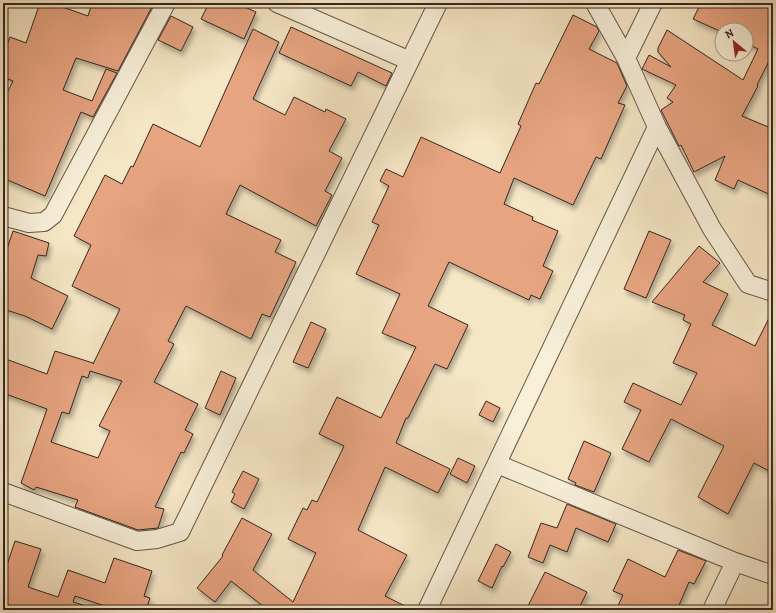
<svg xmlns="http://www.w3.org/2000/svg" width="776" height="613" font-family="Alegreya,serif">
	<style>
		.building { fill: #e7a481; stroke: #342720; fill-rule: evenodd; filter: url(#shadow) }
		.lines { fill: none; stroke-linecap: round; stroke-linejoin: round }
		.street-casing { stroke: #645749; stroke-width: 20 }
		.street { stroke: #f8efd9; stroke-width: 18 }
	</style>
	<defs>
		<filter id="shadow"><feDropShadow dx="2.5" dy="4.5" stdDeviation="2" flood-color="#0004"/></filter>
	</defs>
	<rect width="100%" height="100%" fill="#f5e6c5"/>
	<filter id="stains"><feTurbulence type="fractalNoise" baseFrequency=".005" numOctaves="4"/><feColorMatrix values="0 0 0 0 .2 0 0 0 0 .09 0 0 0 0 .02 0 0 0 .5 -.17"/></filter>
	<radialGradient id="worn" r=".72"><stop offset=".6" stop-color="#630" stop-opacity="0"/><stop offset="1" stop-color="#630" stop-opacity=".3"/></radialGradient>
	<path class="building" d="M40 3H51L88 16 92 3H154L118 71 76 58 63 90 92 101 106 69 117 73 93 117 81 112 45 196 3 178V101L13 81 3 77V56L10 37 26 43Z
		M209 3H236L256 12 244 39 201 19Z
		M701 3H773V56L772 55 757 85 758 86 742 116 773 129V196L738 180 734 189 715 180 725 156 694 172 681 145 679 146 661 110 673 102 667 98 676 85 642 69 649 55 671 67 658 52V48L667 30 743 80 758 49 746 43V30H722V32L693 19Z
		M573 15 597 27 599 31 589 49 617 63 627 86 618 103 625 105 601 159 596 157 573 205 514 178 504 204 533 217 532 220 558 231 543 266 553 271 540 299 531 295 529 300 449 262 428 306 468 325 447 369 435 364 408 418H406L396 443 450 469 438 493 385 467 358 530 407 555 385 596 413 610H268L231 581 215 602 197 588 223 556 222 555 242 518 272 534 253 570 293 602 316 553 288 539 303 508 307 510 312 500 317 502 344 446 319 434 337 397 381 418 416 347 382 333 400 294 356 274 379 225 372 222 389 186 380 181 386 169 403 177 421 137 500 173 521 126 518 124 536 83 539 84Z
		M171 16 193 27 181 51 158 40Z
		M291 27 392 73 386 86 358 72 351 86 279 53Z
		M253 29 279 42 253 99 285 115 294 97 325 112 326 109 346 119 329 151 342 158 325 191 332 195 316 226 240 185 226 214 281 240 275 252 296 262 270 317 262 314 251 339 186 306 168 341 174 344 154 382 198 404 185 430 193 434 184 453 181 452 155 507 164 509 158 528 138 530 75 507 78 500 36 487 34 490 21 483 47 409 3 393V358L47 374 55 351 93 363V364L120 309 72 286 91 245 74 236 105 175 122 184 131 166 133 167 153 124 200 147ZM90 371 122 381 99 426 110 431 98 458 51 442 62 412 69 414 82 376 88 378Z
		M13 231 49 243 46 256 38 255 31 278 68 296 52 329 25 316 3 309V261Z
		M649 231 671 240 646 298 624 289Z
		M699 246 720 263 703 282 728 294 712 325 755 346 773 310V473L754 463 728 514 698 497 724 446 671 419 649 462 622 449 641 410 624 402 633 383 681 405 697 373 673 363 691 324 683 320 685 315 652 302Z
		M311 322 326 329 308 368 293 362Z
		M221 371 236 378 220 415 205 408Z
		M486 401 500 408 493 422 479 415Z
		M584 441 611 453 594 492 575 485 576 483 568 479Z
		M458 458 475 466 467 483 450 474Z
		M243 471 259 479 244 509 231 502 235 494 232 492Z
		M567 504 616 524 608 542 576 528 567 552 550 545 543 563 528 557 541 523 557 528Z
		M15 541 41 549 28 587 58 597 68 570 105 583 114 558 152 571 144 596 150 598 146 610H117L75 596 73 602 90 607 89 610H23L3 603V577Z
		M496 544 511 552 503 567 502 566 492 588 478 581Z
		M678 550 706 561 694 584 689 582 677 610H616L623 595 613 591 628 559 665 577Z
		M545 572 587 592 578 610H526Z"/>
	<g class="lines">
		<defs>
			<path id="street" d="M277 3 410 61
				M595 3 626 58 657 127 712 229 748 284 773 292
				M626 58 653 3
				M3 216 29 223 44 222 53 215 166 3
				M497 464 735 562 773 575
				M3 492 137 541 157 539 180 532 438 3
				M427 610 657 127
				M712 610 735 562"/>
		</defs>
		<use href="#street" class="street-casing"/>
		<use href="#street" class="street"/>
	</g>
	<rect width="776" height="613" fill="none" stroke="#f5e6c5" stroke-width="16"/>
	<rect x="4" y="4" width="768" height="605" fill="none" stroke="#342720" stroke-width="2"/>
	<rect x="8" y="8" width="760" height="597" fill="none" stroke="#342720"/>
	<g transform="translate(734 42) rotate(331)"><circle r="19" fill="#f8efd9" stroke="#aa9f8f"/>
	<path d="M0-3L7 15L0 10L-7 15Z" fill="#8f2418"/>
	<text y="-6" font-size="11" font-weight="bold" text-anchor="middle" fill="#342720">N</text>
	</g>
	<rect width="100%" height="100%" filter="url(#stains)"/>
	<rect width="100%" height="100%" fill="url(#worn)"/>
</svg>
